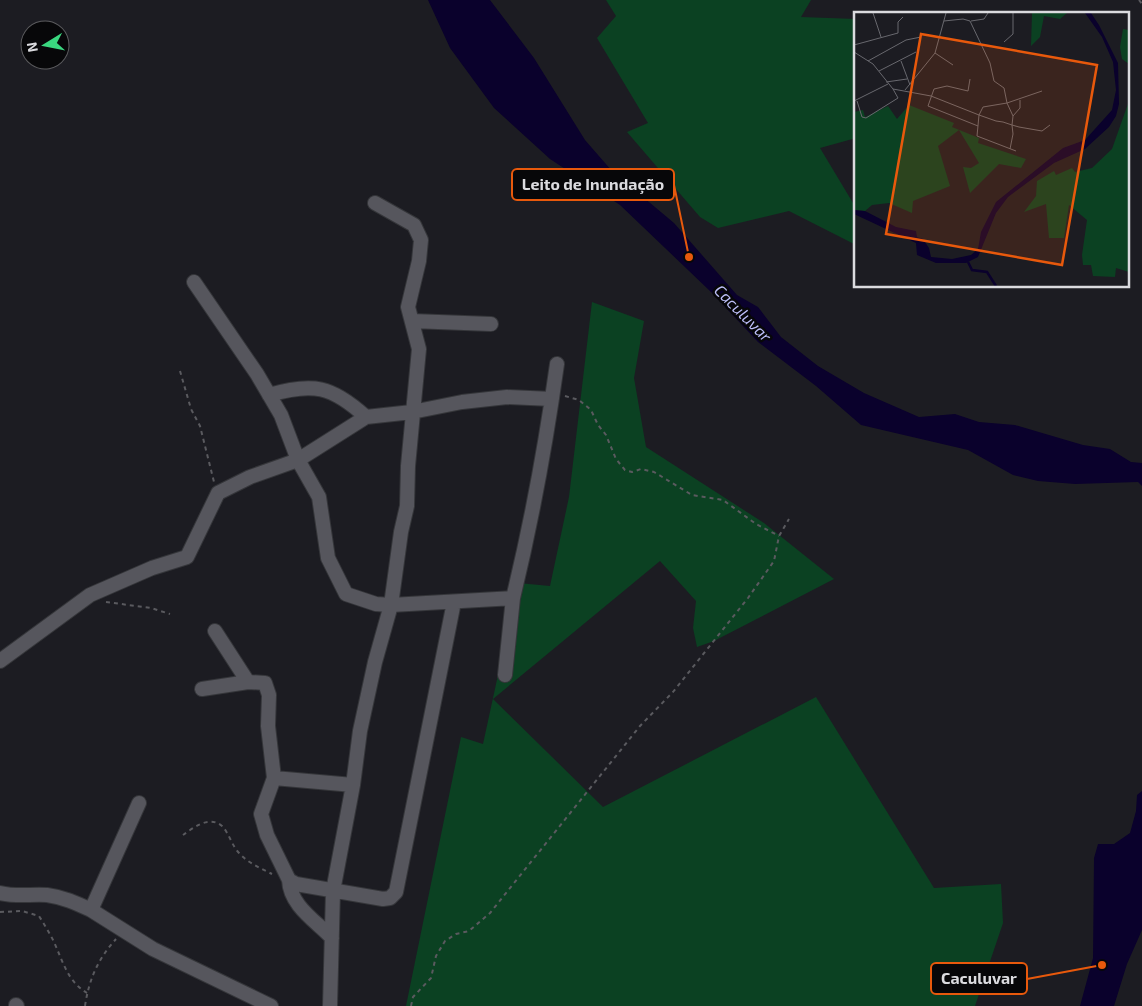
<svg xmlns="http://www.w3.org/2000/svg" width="1142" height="1006" font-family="'Exo 2',sans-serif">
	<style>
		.green { fill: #0b4122 }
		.water { fill: #0a012c }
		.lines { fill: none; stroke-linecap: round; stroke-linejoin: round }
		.minor-casing { stroke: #35363a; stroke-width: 16 }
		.path { stroke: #5a5a5f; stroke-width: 2; stroke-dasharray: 4 4; stroke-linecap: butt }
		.minor { stroke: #56565d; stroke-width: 14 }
		.labels { text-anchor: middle; stroke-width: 5; stroke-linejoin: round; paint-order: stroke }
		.water-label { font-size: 16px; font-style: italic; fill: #bdbff8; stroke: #070709 }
		.inset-river { fill: none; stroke: #0a012c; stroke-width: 2.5 }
		.inset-road { fill: none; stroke: #68686e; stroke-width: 1 }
		.view { fill: #e8590c; fill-opacity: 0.15; stroke: #e8590c; stroke-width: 2.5 }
		.inset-edge { fill: none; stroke: #dbdbdf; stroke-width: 2.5 }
		.leader { fill: none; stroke: #e8590c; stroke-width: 2 }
		.callout-dot { fill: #e8590c; stroke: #070709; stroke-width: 2 }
		.callout { fill: #070709; stroke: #e8590c; stroke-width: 2 }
		.callout-label { font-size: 16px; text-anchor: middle; font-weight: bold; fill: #dbdbdf }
	</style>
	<rect width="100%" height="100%" fill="#1c1c22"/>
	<path class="green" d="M606 0H811L801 17 856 19V138L820 148 856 208V245L789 211 718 228 700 217 627 132 648 123 597 38 616 16Z
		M592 302 644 321 634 378 646 447 764 523 834 579 714 641 697 647 693 628 696 601 660 561 493 699 603 807 816 697 934 888 1001 884 1003 923 975 1006H406L461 737 483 744 518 583 550 586 569 497Z"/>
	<path class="water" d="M428 0H490L534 58 585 140 612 171 674 223 737 295 758 307 781 337 818 366 864 393 919 417 955 414 979 422 1015 425 1083 445 1110 449 1131 462 1142 463V486L1138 482 1075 484 1038 481 1013 475 968 450 861 425 816 386 758 342 711 292 620 205 550 159 494 108 450 48Z
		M1142 791V930L1127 964 1114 1006H1080L1093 958 1094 858 1098 844H1114L1130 833 1136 811 1137 795Z"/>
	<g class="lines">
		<defs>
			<path id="minor" d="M375 203 414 225 421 240 419 261 408 307 419 349 408 466 407 506 401 532 391 605 376 604 346 594 328 558 319 497 298 460 366 417 412 412 462 402 507 397 552 399
				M412 321 491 324
				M269 395C313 382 332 386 366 417
				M215 631 248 682
				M0 661 90 595 152 568 187 557 218 493 250 477 298 460 281 415 257 374 194 282
				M505 675 513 598
				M202 689 248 682 265 683 269 695 268 726 274 778 261 814 267 835 289 880 296 884 383 899 390 898 396 892 454 602
				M274 778 353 785
				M139 803 91 910 153 949 271 1006
				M289 880C290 906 316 921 332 938
				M0 893C16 897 30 894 47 895 63 897 76 903 91 910
				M16 1005 17 1006
				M330 1006 333 891 353 785 360 731 375 662 391 605 513 598C532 520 546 443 557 364"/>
		</defs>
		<use href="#minor" class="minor-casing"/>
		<path class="path" d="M1139 0 1142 4
			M180 371 191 409 200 426 214 482
			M565 396 579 400 591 410 598 425 606 435 616 459 625 470 632 472 641 469 654 472 692 495 723 500 756 524 779 536
			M106 602 151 608 170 614
			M183 835C193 828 209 815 222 826 229 833 232 846 239 853 248 863 260 868 272 874
			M0 912 22 911 39 916C44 924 49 932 53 940 63 961 67 981 87 993
			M85 1006C89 979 98 959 116 939
			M411 1006 413 997 431 978 436 956 445 941 456 934 469 931 490 913 640 726 673 692 748 598 774 561 779 536 789 519"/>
		<use href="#minor" class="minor"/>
	</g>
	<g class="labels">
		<g class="water-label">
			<text transform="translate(743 313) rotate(45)" y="6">Caculuvar</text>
		</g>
	</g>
	<g transform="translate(854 12)">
		<rect width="275" height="275" fill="#1c1c22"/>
		<path d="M178 1H213L206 7 190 4 186 25 177 34ZM269 17 275 18V52L268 47 266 35ZM275 89V260L262 256 261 265 239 264 237 253H229L228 243 233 208 215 193 210 226H195L192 192 170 200 182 184 183 169 200 159 202 163 218 156 221 160 238 156 258 137ZM55 93 100 111 98 115 125 126 124 131 172 147 167 156 145 152 116 181 109 155 117 156 125 151 105 118 84 134 96 174 59 189 58 201 35 191 18 193 11 199 0 198V100L9 98 11 105 34 94 43 107Z" fill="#0b4122"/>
		<path d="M231 1H237L245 13 264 51 265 92 262 104 255 115 231 137 200 151 154 185 142 201 124 245 112 251H82L63 243 62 231 0 202V198L11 199 42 215 62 219 63 225 69 227 75 236 77 245 98 247 117 243 124 237 127 220 142 190 209 136 231 128 258 98 262 78 259 50 248 25Z" fill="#0a012c"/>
		<path class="inset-river" d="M114 250 118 258 133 260 142 274"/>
		<path class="inset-road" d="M19 1 27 25M90 9 109 7 116 9 136 51 140 69 150 76 153 91 188 79M117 9 130 7 134 1M150 30 159 22V1M0 33 44 21V10L49 5M0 40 19 52 39 77 77 84 125 103 123 124 162 139M81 41 92 1M14 49 52 28 67 25M47 49 56 73M25 59 62 40M116 67 114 79 93 74 80 77 74 94 124 114M32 70 53 67M51 78 81 41 99 53M0 89 34 72M3 89 8 105 12 106 44 86 39 77M159 104 166 96V88M156 137 159 122 158 113 159 104 153 91 129 95 125 103 142 109 149 110 158 113 165 115 188 119 196 113"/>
		<path class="view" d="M67 22 243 53 208 253 32 222Z"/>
		<rect width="275" height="275" class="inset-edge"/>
	</g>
	<path class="leader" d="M689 257L674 185M1102 965L1027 979"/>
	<g class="callout-dot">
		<circle cx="689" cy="257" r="5"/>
		<circle cx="1102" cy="965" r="5"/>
	</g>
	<g class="callout">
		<rect x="512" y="169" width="162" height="31" rx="5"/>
		<rect x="931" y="963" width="96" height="31" rx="5"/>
	</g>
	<g class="callout-label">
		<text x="593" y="190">Leito de Inundação</text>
		<text x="979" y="984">Caculuvar</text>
	</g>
	<g transform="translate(45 45) rotate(260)"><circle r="24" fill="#070709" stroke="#5c5c5f"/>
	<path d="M0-4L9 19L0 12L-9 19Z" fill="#3ad77f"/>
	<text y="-8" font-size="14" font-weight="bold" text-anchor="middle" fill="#dbdbdf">N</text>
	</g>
</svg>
